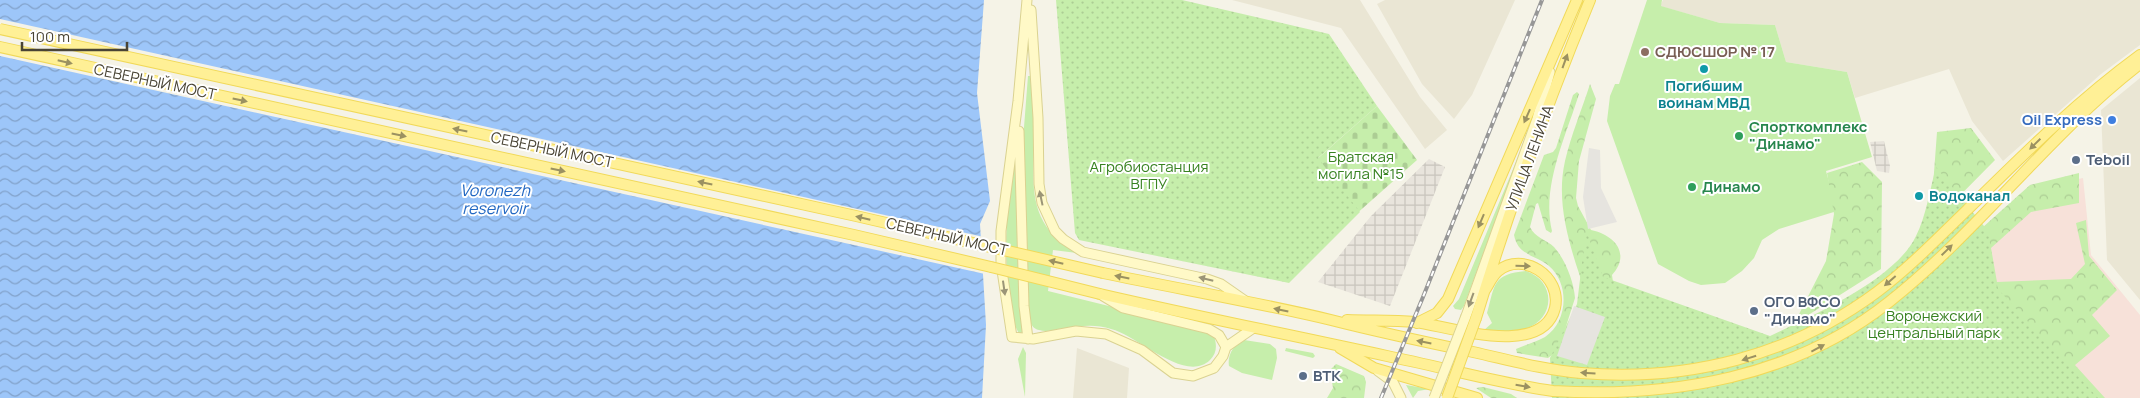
<svg xmlns="http://www.w3.org/2000/svg" width="2140" height="398" font-family="Manrope,sans-serif">
	<style>
		.residential { fill: #eae6d4 }
		.industrial { fill: url(#industrial-grid) }
		.medical { fill: #f7e1d9 }
		.grass { fill: #c6eeab }
		.forest { fill: url(#forest-crowns) }
		.cemetery { fill: url(#cemetery-stones) }
		.park { fill: url(#park-dots) }
		.parking { fill: #e6e4df }
		.water { fill: url(#water-waves) }
		.pier { fill: #f5f3e7 }
		.lines { fill: none; stroke-linecap: round; stroke-linejoin: round }
		.secondary-casing { stroke: #dad291; stroke-width: 11 }
		.primary-casing { stroke: #f1d959; stroke-width: 12 }
		.secondary { stroke: #fff9c7; stroke-width: 9 }
		.primary { stroke: #fff096; stroke-width: 10 }
		.rail-casing { stroke: #979797; stroke-width: 4 }
		.rail { stroke: #fff; stroke-width: 2; stroke-dasharray: 5.5; stroke-linecap: butt }
		.secondary-bridge-casing { stroke: #dad291; stroke-width: 11; stroke-linecap: butt }
		.primary-bridge-casing { stroke: #f1d959; stroke-width: 12; stroke-linecap: butt }
		.secondary-bridge { stroke: #fff9c7; stroke-width: 9 }
		.primary-bridge { stroke: #fff096; stroke-width: 10 }
		.oneway { fill: #9b9161 }
		.oneway2 { fill: #9b9577 }
		.education-dot { fill: #8d6e63; stroke: #fff; stroke-width: 2 }
		.culture-dot { fill: #0f9aa8; stroke: #fff; stroke-width: 2 }
		.shop-dot { fill: #3f7fe0; stroke: #fff; stroke-width: 2 }
		.leisure-dot { fill: #2e9e5b; stroke: #fff; stroke-width: 2 }
		.service-dot { fill: #5c6f8a; stroke: #fff; stroke-width: 2 }
		.labels { text-anchor: middle; stroke-width: 4; stroke-linejoin: round; paint-order: stroke }
		.education-label { font-size: 15px; font-weight: bold; fill: #785e54; stroke: #fff; text-anchor: start }
		.street-label { font-size: 15px; fill: #494435; stroke: #fff }
		.culture-label { font-size: 15px; font-weight: bold; fill: #0d838f; stroke: #fff }
		.shop-label { font-size: 15px; font-weight: bold; fill: #366cbe; stroke: #fff; text-anchor: end }
		.leisure-label { font-size: 15px; font-weight: bold; fill: #27864d; stroke: #fff; text-anchor: start }
		.park-label { font-size: 15px; fill: #388221; stroke: #fff }
		.service-label { font-size: 15px; font-weight: bold; fill: #4e5e75; stroke: #fff; text-anchor: start }
		.water-label { font-size: 16px; font-style: italic; fill: #2167c2; stroke: #fff }
	</style>
	<defs>
		<pattern id="industrial-grid" width="8" height="8" patternUnits="userSpaceOnUse" patternTransform="scale(1.25)"><rect width="8" height="8" fill="#e8e4dc"/><path d="M0 4h8M4 0v8" fill="none" stroke="#c8c5bd"/></pattern>
		<pattern id="forest-crowns" width="20" height="18" patternUnits="userSpaceOnUse" patternTransform="scale(1.25)"><rect width="20" height="18" fill="#c6eeab"/><path d="M2 6a3 3 0 1 1 6 0M12 15a3 3 0 1 1 6 0" fill="none" stroke="#accd94"/></pattern>
		<pattern id="cemetery-stones" width="16" height="16" patternUnits="userSpaceOnUse" patternTransform="scale(1.25)"><rect width="16" height="16" fill="#c6eeab"/><path d="M2 7V4a2 2 0 0 1 4 0v3zM10 15v-3a2 2 0 0 1 4 0v3z" fill="#accd94"/></pattern>
		<pattern id="park-dots" width="8" height="8" patternUnits="userSpaceOnUse" patternTransform="scale(1.25)"><rect width="8" height="8" fill="#c6eeab"/><path d="M2 2h.1M6 6h.1" fill="none" stroke="#accd94" stroke-width="1.8" stroke-linecap="round"/></pattern>
		<pattern id="water-waves" width="16" height="10" patternUnits="userSpaceOnUse" patternTransform="scale(1.25)"><rect width="16" height="10" fill="#9dc6f9"/><path d="M0 5q4-4 8 0t8 0" fill="none" stroke="#82a2ca"/></pattern>
	</defs>
	<rect width="100%" height="100%" fill="#f5f3e7"/>
	<path class="residential" d="M1232 0H1360L1420 97 1447 130 1425 149 1341 28Z
		M1385 0H1515L1472 95 1454 119 1422 84 1377 4Z
		M1663 0H2140V45L2101 74 2003 161 1972 121 1949 69 1855 98 1847 72 1786 62 1775 25 1720 23 1660 6Z
		M2140 78V300L2107 260 2101 110Z
		M1077 348 1129 368 1127 398H1073Z"/>
	<path class="industrial" d="M1884 141 1890 166 1889 173 1877 171 1870 142Z
		M1429 159 1445 167 1390 306 1318 282 1371 216Z"/>
	<path class="medical" d="M2083 178 2091 255 2140 315V398H2098L1997 287 1988 231 2036 188Z"/>
	<path class="grass" d="M1647 0H1662L1661 6 1720 23 1775 25 1786 62 1847 72 1872 157 1826 171 1837 211 1779 229 1762 240 1754 258 1742 271 1725 283 1701 285 1689 281 1658 264 1607 121 1610 96 1615 84H1619Z
		M1028 76H1030C1032 94 1034 112 1034 130 1034 183 1024 223 1077 253L1053 250 1048 291 1206 330 1214 336C1217 345 1217 353 1210 360 1185 384 1139 336 1111 329 1096 324 1080 326 1065 328 1057 329 1047 333 1039 330 1033 329 1031 324 1029 319L1023 140Z
		M1521 150 1464 306 1461 310 1455 309 1453 306 1459 299Z
		M1014 151H1016L1022 332 1020 334C1014 328 1014 317 1012 309 1001 255 1008 204 1014 151Z
		M1526 271C1556 281 1556 319 1525 329 1512 334 1496 331 1483 331L1492 323 1487 313C1495 285 1492 274 1526 271Z
		M1244 340 1270 344 1276 349 1277 358 1272 380 1242 373 1229 366C1227 355 1234 344 1244 340Z
		M1023 347 1026 353 1025 397 1018 359Z
		M1286 348 1313 353 1315 356 1313 358 1285 351Z
		M1406 385 1430 389 1418 391 1413 398Z"/>
	<path class="forest" d="M1590 84 1596 99 1579 161 1576 198 1578 206 1591 230C1615 235 1631 254 1612 275L1613 282 1585 291C1571 250 1555 205 1565 161 1571 135 1582 109 1590 84Z
		M1577 92 1579 94C1566 136 1541 187 1552 231L1551 233 1546 230 1538 203 1536 204 1530 227C1535 238 1547 240 1554 247 1565 259 1574 282 1575 298L1561 342 1556 352 1548 358 1517 353 1516 349C1525 345 1536 342 1545 337 1568 322 1570 284 1549 266 1536 255 1518 256 1514 235L1544 155 1553 152 1556 148 1573 95Z
		M1971 128 1995 160 1919 237 1933 186 1937 132Z
		M1862 162 1882 182 1881 269 1794 324 1826 261 1834 214 1827 173Z
		M2079 173V203L2031 212 1991 248 1997 282 2071 279 2085 264 2076 223 2086 220 2089 256 2117 290 2092 315 2110 336 2075 365 2105 398H1710L1859 338 2030 185Z
		M1336 364 1364 376 1366 382 1364 398H1327L1333 388 1330 370Z
		M1483 387 1511 394 1517 398H1491L1476 388Z"/>
	<path class="cemetery" d="M1377 106 1417 160 1354 216 1316 160Z"/>
	<path class="park" d="M1056 0H1182L1329 34 1377 106 1318 158 1360 212 1289 283 1079 240 1075 233Z
		M1936 167 1988 231 1997 288 2098 398H1552L1550 358 1577 304 1586 230 1603 277 1770 336C1813 315 1895 280 1916 236 1926 216 1930 189 1936 167Z"/>
	<path class="parking" d="M1589 148 1600 150 1601 188 1617 222 1588 229 1583 197Z
		M1574 306 1605 317 1587 365 1557 356Z"/>
	<path class="water" d="M0 0H984L977 93 990 201 980 224 986 325 982 398H0Z"/>
	<path class="pier" d="M0 19 984 237 985 274 0 56Z"/>
	<g class="lines">
		<defs>
			<path id="secondary" d="M1027 0 1018 101 1001 231V264L1012 337 1033 339 1076 331 1106 334 1142 350 1173 373 1193 376 1214 368 1223 356 1226 347 1252 329
				M1031 10 1038 118 1039 184 1042 203 1055 231 1063 239 1083 252 1207 279 1221 284 1244 300
				M1019 131 1024 306 1028 339
				M1103 296 1123 308 1209 329 1219 335 1226 347
				M1466 316 1537 119 1550 72
				M1378 371 1393 382 1401 398"/>
			<path id="primary" d="M0 47 854 235 991 267
				M1103 273C1179 289 1256 302 1331 320 1378 332 1425 342 1473 352 1509 360 1544 370 1581 373 1687 382 1791 356 1877 292 1909 268 1938 238 1967 210 2022 156 2077 101 2140 55
				M1100 294C1195 316 1291 335 1387 356 1442 367 1497 383 1553 391 1673 398 1795 377 1889 302 1980 230 2049 134 2140 64
				M1476 318C1509 210 1547 104 1590 0
				M1347 320C1370 321 1393 320 1415 322 1448 326 1542 359 1555 308 1562 276 1523 251 1498 271 1492 276 1489 284 1485 290
				M1417 323 1437 313 1448 299 1577 0
				M1340 348 1374 368 1477 398"/>
		</defs>
		<use href="#secondary" class="secondary-casing"/>
		<use href="#primary" class="primary-casing"/>
		<use href="#secondary" class="secondary"/>
		<use href="#primary" class="primary"/>
		<defs>
			<path id="rail" d="M1381 398 1423 297 1542 0"/>
		</defs>
		<use href="#rail" class="rail-casing"/>
		<use href="#rail" class="rail"/>
		<defs>
			<path id="secondary-bridge" d="M1434 398 1466 316"/>
			<path id="primary-bridge" d="M0 29 856 216 1103 273
				M991 267 1100 294
				M1447 398 1476 318"/>
		</defs>
		<use href="#secondary-bridge" class="secondary-bridge-casing"/>
		<use href="#primary-bridge" class="primary-bridge-casing"/>
		<use href="#secondary-bridge" class="secondary-bridge"/>
		<use href="#primary-bridge" class="primary-bridge"/>
	</g>
	<defs><path id="oneway-solid" d="M-6-.8H1V-3.2L6.5 0L1 3.2V.8H-6Z" transform="scale(1.25)"/></defs>
	<g class="oneway">
		<use href="#oneway-solid" transform="translate(1565 61) rotate(-70)"/>
		<use href="#oneway-solid" transform="translate(65 62) rotate(13)"/>
		<use href="#oneway-solid" transform="translate(240 100) rotate(12)"/>
		<use href="#oneway-solid" transform="translate(1527 116) rotate(114)"/>
		<use href="#oneway-solid" transform="translate(460 130) rotate(-168)"/>
		<use href="#oneway-solid" transform="translate(399 135) rotate(12)"/>
		<use href="#oneway-solid" transform="translate(2035 144) rotate(136)"/>
		<use href="#oneway-solid" transform="translate(558 170) rotate(12)"/>
		<use href="#oneway-solid" transform="translate(705 183) rotate(-168)"/>
		<use href="#oneway-solid" transform="translate(863 218) rotate(-167)"/>
		<use href="#oneway-solid" transform="translate(1481 221) rotate(113)"/>
		<use href="#oneway-solid" transform="translate(1947 250) rotate(-44)"/>
		<use href="#oneway-solid" transform="translate(1056 262) rotate(-167)"/>
		<use href="#oneway-solid" transform="translate(1523 266) rotate(2)"/>
		<use href="#oneway-solid" transform="translate(1122 277) rotate(-169)"/>
		<use href="#oneway-solid" transform="translate(1890 281) rotate(139)"/>
		<use href="#oneway-solid" transform="translate(1281 310) rotate(-168)"/>
		<use href="#oneway-solid" transform="translate(1424 342) rotate(-169)"/>
		<use href="#oneway-solid" transform="translate(1818 348) rotate(-28)"/>
		<use href="#oneway-solid" transform="translate(1749 358) rotate(163)"/>
		<use href="#oneway-solid" transform="translate(1588 373) rotate(-177)"/>
		<use href="#oneway-solid" transform="translate(1523 386) rotate(10)"/>
	</g>
	<g class="oneway2">
		<use href="#oneway-solid" transform="translate(1041 198) rotate(-102)"/>
		<use href="#oneway-solid" transform="translate(1206 279) rotate(-166)"/>
		<use href="#oneway-solid" transform="translate(1004 288) rotate(82)"/>
		<use href="#oneway-solid" transform="translate(1471 300) rotate(110)"/>
	</g>
	<circle class="education-dot" cx="1645" cy="52" r="5"/>
	<g class="culture-dot">
		<circle cx="1704" cy="69" r="5"/>
		<circle cx="1919" cy="196" r="5"/>
	</g>
	<circle class="shop-dot" cx="2112" cy="120" r="5"/>
	<g class="leisure-dot">
		<circle cx="1739" cy="136" r="5"/>
		<circle cx="1692" cy="187" r="5"/>
	</g>
	<g class="service-dot">
		<circle cx="2076" cy="160" r="5"/>
		<circle cx="1754" cy="311" r="5"/>
		<circle cx="1303" cy="376" r="5"/>
	</g>
	<g class="labels">
		<g class="education-label">
			<text x="1655" y="57">СДЮСШОР № 17</text>
		</g>
		<g class="street-label">
			<text transform="translate(155 82) rotate(12)" y="5">СЕВЕРНЫЙ МОСТ</text>
			<text transform="translate(552 150) rotate(12)" y="5">СЕВЕРНЫЙ МОСТ</text>
			<text transform="translate(1530 158) rotate(-70)" y="5">УЛИЦА ЛЕНИНА</text>
			<text transform="translate(947 237) rotate(13)" y="5">СЕВЕРНЫЙ МОСТ</text>
		</g>
		<g class="culture-label">
			<text x="1704" y="91">Погибшим<tspan x="1704" dy="17">воинам МВД</tspan></text>
			<text x="1929" y="201" text-anchor="start">Водоканал</text>
		</g>
		<g class="shop-label">
			<text x="2102" y="125">Oil Express</text>
		</g>
		<g class="leisure-label">
			<text x="1749" y="132">Спорткомплекс<tspan x="1749" dy="17">"Динамо"</tspan></text>
			<text x="1702" y="192">Динамо</text>
		</g>
		<g class="park-label">
			<text x="1361" y="162">Братская<tspan x="1361" dy="17">могила №15</tspan></text>
			<text x="1149" y="172">Агробиостанция<tspan x="1149" dy="17">ВГПУ</tspan></text>
			<text x="1934" y="321">Воронежский<tspan x="1934" dy="17">центральный парк</tspan></text>
		</g>
		<g class="service-label">
			<text x="2086" y="165">Teboil</text>
			<text x="1764" y="307">ОГО ВФСО<tspan x="1764" dy="17">"Динамо"</tspan></text>
			<text x="1313" y="381">ВТК</text>
		</g>
		<g class="water-label">
			<text x="495" y="196">Voronezh<tspan x="495" dy="18">reservoir</tspan></text>
		</g>
	</g>
	<path d="M22 42v8h105v-8" fill="none" stroke="#494435" stroke-width="2.5"/>
	<text x="30" y="42" font-size="15" fill="#494435" stroke="#ffffff" stroke-width="4" paint-order="stroke">100 m</text>
</svg>
